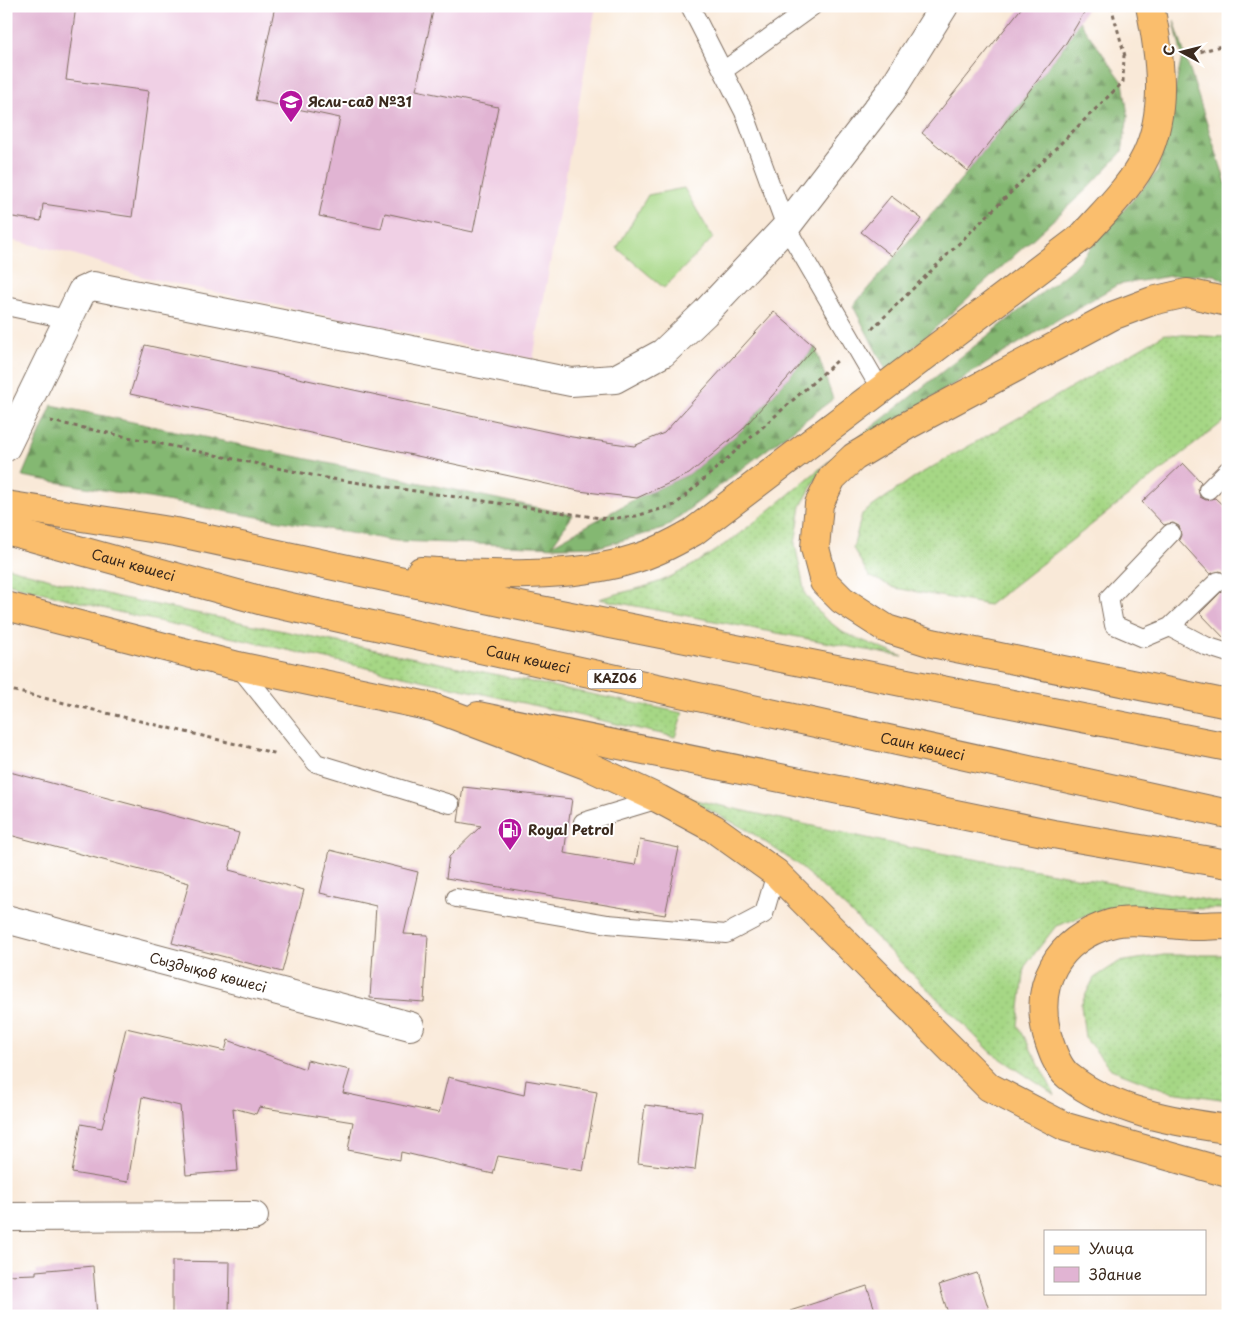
<svg xmlns="http://www.w3.org/2000/svg" width="1234" height="1322" font-family="'Playpen Sans',sans-serif">
	<style>
		.built { fill: #f0d0e5 }
		.grass { fill: url(#grass-dots); stroke: #708052 }
		.forest { fill: url(#forest-firs); stroke: #607148 }
		.pitch { fill: #a6d785; stroke: #708052 }
		.building { fill: #e1b4d3 }
		.lines { fill: none; stroke-linecap: round; stroke-linejoin: round }
		.service-casing { stroke: #7e6d5f; stroke-width: 20 }
		.minor-casing { stroke: #7e6d5f; stroke-width: 30 }
		.primary-casing { stroke: #7e6d5f; stroke-width: 30 }
		.trunk-casing { stroke: #7e6d5f; stroke-width: 30 }
		.path { stroke: #7e6d5f; stroke-width: 3; stroke-dasharray: 4 4; stroke-linecap: butt }
		.service { stroke: #fff; stroke-width: 18 }
		.minor { stroke: #fff; stroke-width: 28 }
		.primary { stroke: #fabe6d; stroke-width: 28 }
		.trunk { stroke: #fabe6d; stroke-width: 28 }
		.labels { text-anchor: middle; stroke-width: 4; stroke-linejoin: round; paint-order: stroke }
		.shield { fill: #fff; stroke: #766a62; stroke-width: 1 }
		.shield-label { font-size: 12px; font-weight: bold; fill: #3b2a1e }
		.poi-label { font-size: 14px; font-weight: bold; fill: #3b2a1e; stroke: #fff; text-anchor: start }
		.street-label { font-size: 14px; fill: #3b2a1e; stroke: #fff }
	</style>
	<defs>
		<pattern id="grass-dots" width="8" height="8" patternUnits="userSpaceOnUse" patternTransform="scale(1.25)"><rect width="8" height="8" fill="#a6d785"/><path d="M2 2h.1M6 6h.1" fill="none" stroke="#90b972" stroke-width="1.8" stroke-linecap="round"/></pattern>
		<pattern id="forest-firs" width="22" height="20" patternUnits="userSpaceOnUse" patternTransform="scale(1.25)"><rect width="22" height="20" fill="#84b872"/><path d="M5 1l3.5 6h-7zM16 11l3.5 6h-7z" fill="#6d965d"/></pattern>
	</defs>
	<rect width="100%" height="100%" fill="#fff"/>
	<filter id="ink" filterUnits="userSpaceOnUse"><feTurbulence type="fractalNoise" baseFrequency=".02" numOctaves="2"/><feDisplacementMap in="SourceGraphic" scale="10" xChannelSelector="R" yChannelSelector="G"/><feConvolveMatrix kernelMatrix="1 2 1 2 8 2 1 2 1" color-interpolation-filters="sRGB"/></filter>
	<filter id="wash" filterUnits="userSpaceOnUse"><feTurbulence type="fractalNoise" baseFrequency=".0096" numOctaves="4" result="noise"/><feDisplacementMap in="SourceGraphic" scale="20" xChannelSelector="R" yChannelSelector="G"/><feGaussianBlur stdDeviation="1.12" result="paint"/><feColorMatrix in="noise" values="0 0 0 0 0 0 0 0 0 0 0 0 0 0 0 0 0 1.4 0 .05"/><feComposite in="paint" operator="in"/></filter>
	<g filter="url(#wash)">
		<rect width="100%" height="100%" fill="#f9e9d8"/>
		<path class="built" d="M6 6H596L533 359 144 277 73 254 6 239Z"/>
		<path class="grass" d="M1165 334 1224 337 1228 342V418L989 605 895 588 869 576 853 548 862 514 913 478Z
			M823 466 801 506 795 544 805 594 822 616 844 633 903 657 599 599C621 592 647 588 668 578 726 550 774 506 823 466Z
			M6 567 118 597 683 713 675 737 118 612 6 583Z
			M686 798 912 848 1228 904V909L1107 908 1056 926 1025 966 1018 1025 1055 1095 991 1052 849 911 797 864 749 831Z
			M1164 955H1228V1100L1171 1092 1111 1069 1085 1038 1081 1004 1094 978 1119 962Z"/>
		<path class="forest" d="M1079 21 1123 82 1128 116 1122 152 1087 189 887 372 853 306 968 171 1066 43Z
			M1174 21 1228 189V283L1213 274 1170 276 1117 285 1040 330 823 466 1072 269 1158 171 1182 57Z
			M815 347 833 399 663 529 602 546 558 547 396 541 22 476 52 405 573 515 552 545 637 498 689 474 742 430Z"/>
		<path class="pitch" d="M684 188 713 238 664 288 617 248 648 195Z"/>
		<g id="blocks">
			<path class="building" d="M10 6H76L66 80 149 91 132 217 43 204 41 221 6 216V35Z
				M275 6H434L416 90 498 107 473 232 385 213 381 229 319 216 340 118 255 100Z
				M1023 6H1088L1066 43 968 171 922 133Z
				M891 196 922 219 892 256 861 232Z
				M774 312 815 347 742 430 689 474 637 498 579 491 130 394 145 345 572 437 634 446 664 433Z
				M1183 463 1201 482 1198 488 1200 497 1206 500 1215 498 1228 510V577L1220 571 1210 574 1179 540 1181 535 1179 526 1173 523 1164 525 1142 502Z
				M1228 585V642L1200 613Z
				M6 771 239 833 229 870 304 890 282 972 172 943 189 883 6 834Z
				M463 787 572 799 564 853 635 865 640 840 679 848 665 915 446 878 449 857 481 826 458 822Z
				M330 850 418 872 404 934 428 935 424 1002 370 998 376 906 320 893Z
				M126 1028 225 1051 228 1040 305 1069 307 1060 350 1070 343 1093 439 1113 448 1077 524 1095 526 1080 597 1092 583 1171 498 1156 493 1174 401 1152 400 1160 348 1150 353 1122 259 1107 256 1114 233 1108 238 1171 186 1175 180 1106 142 1097 128 1182 72 1173 81 1124 102 1128Z
				M645 1105 702 1112 695 1170 638 1163Z
				M172 1261 230 1262 229 1316H172Z
				M93 1266 97 1316H6V1275L36 1274V1271Z
				M977 1273 991 1316H949L939 1285Z
				M867 1286 877 1316H791L790 1311Z"/>
		</g>
	</g>
	<g filter="url(#ink)">
		<use href="#blocks" fill-opacity="0" stroke="#7e6d5f" stroke-width="1"/>
		<g class="lines">
			<defs>
				<path id="service" d="M690 6 744 112 786 227 881 390
					M723 71 813 6
					M6 306 67 319
					M1208 490 1228 470
					M1171 533 1109 598 1114 625 1144 638 1170 627 1218 581
					M1170 627 1206 646 1228 653
					M238 666 316 763 450 804
					M583 822 659 799
					M456 898 608 924 726 934 764 914 776 873"/>
				<g id="minor">
					<path d="M6 447 82 291 93 286 571 382 615 379 663 353 705 313 786 227 891 91 944 6"/>
					<path id="s1" d="M6 919 410 1026"/>
					<path d="M6 1217 254 1216"/>
				</g>
				<path id="primary" d="M1228 302 1187 293 1152 301 1112 316 906 426 854 457 832 478 819 504 815 548 824 582 842 600 887 629 932 643 1228 704
					M6 505 176 532 510 604 1228 747
					M421 571C486 575 572 579 634 559 655 553 674 543 693 532L1082 237C1104 212 1131 187 1146 156 1168 110 1160 55 1150 6
					M478 716 1053 834 1228 864
					M1228 925C1218 925 1207 926 1197 926 1171 926 1135 917 1110 924 1057 940 1034 983 1047 1035 1051 1048 1057 1067 1068 1076 1111 1111 1174 1122 1228 1129"/>
				<g id="trunk">
					<path id="s2" d="M6 530 263 601 1228 814"/>
					<path d="M6 606 238 666 432 707 586 765 659 799 713 828 776 873 989 1087 1066 1127 1228 1173"/>
				</g>
			</defs>
			<use href="#service" class="service-casing"/>
			<use href="#minor" class="minor-casing"/>
			<use href="#primary" class="primary-casing"/>
			<use href="#trunk" class="trunk-casing"/>
			<path class="path" d="M1111 6 1125 56
				M1185 56 1228 44
				M872 329 1123 82 1124 55
				M50 421 326 478 607 519 636 516 675 505 838 360
				M6 689 278 754"/>
			<use href="#service" class="service"/>
			<use href="#minor" class="minor"/>
			<use href="#primary" class="primary"/>
			<use href="#trunk" class="trunk"/>
		</g>
	</g>
	<defs>
		<symbol id="school-pin" viewBox="-11 -11 22 30"><path d="M0 17L-7.5 6A9.5 9.5 0 1 1 7.5 6Z" fill="#b5179e" stroke="#fff"/><path d="M0-5L7-2L0 1L-7-2ZM-4 1L0 2.5L4 1V4Q0 6-4 4Z" fill="#fff"/></symbol>
		<symbol id="fuel-pin" viewBox="-11 -11 22 30"><path d="M0 17L-7.5 6A9.5 9.5 0 1 1 7.5 6Z" fill="#b5179e" stroke="#fff"/><path d="M-5.5-6h7V0h2V4h1.3V-2.5L3-4.5l.8-.8L6-3V5H2.5V1h-1V6h-7ZM-4.2-4.7v3.2H.2V-4.7Z" fill="#fff"/></symbol>
	</defs>
	<g fill-rule="evenodd">
		<use href="#school-pin" x="277" y="88" width="28" height="38"/>
		<use href="#fuel-pin" x="496" y="816" width="28" height="38"/>
	</g>
	<g class="labels">
		<rect class="shield" x="587.5" y="669.5" width="55" height="19" rx="4"/>
		<g class="shield-label">
			<text x="615" y="683">KАZ06</text>
		</g>
		<g class="poi-label">
			<text x="308" y="107">Ясли-сад №31</text>
			<text x="528" y="835">Royal Petrol</text>
		</g>
		<g class="street-label">
			<text dy="5" stroke="none"><textPath href="#s2" startOffset="132">Саин көшесі</textPath></text>
			<text dy="5" stroke="none"><textPath href="#s2" startOffset="538">Саин көшесі</textPath></text>
			<text dy="5" stroke="none"><textPath href="#s2" startOffset="942">Саин көшесі</textPath></text>
			<text dy="5" stroke="none"><textPath href="#s1" startOffset="209">Сыздықов көшесі</textPath></text>
		</g>
	</g>
	<rect width="1234" height="1322" fill="none" stroke="#fff" stroke-width="25"/>
	<rect x="1044" y="1230" width="162" height="65" fill="#ffffff" stroke="#b1aaa5"/>
	<rect x="1054" y="1246" width="25" height="8" fill="#fabe6d" stroke="#b1aaa5"/>
	<text x="1089" y="1254" font-size="15" fill="#3b2a1e">Улица</text>
	<rect x="1054" y="1267" width="25" height="15" fill="#e1b4d3" stroke="#b1aaa5"/>
	<text x="1089" y="1280" font-size="15" fill="#3b2a1e">Здание</text>
	<g transform="translate(1182 52) rotate(277)" stroke="#ffffff" stroke-width="4" paint-order="stroke">
	<path d="M0-4L9 19L0 12L-9 19Z" fill="#3b2a1e"/>
	<text y="-8" font-size="14" font-weight="bold" text-anchor="middle" fill="#3b2a1e">С</text>
	</g>
</svg>
